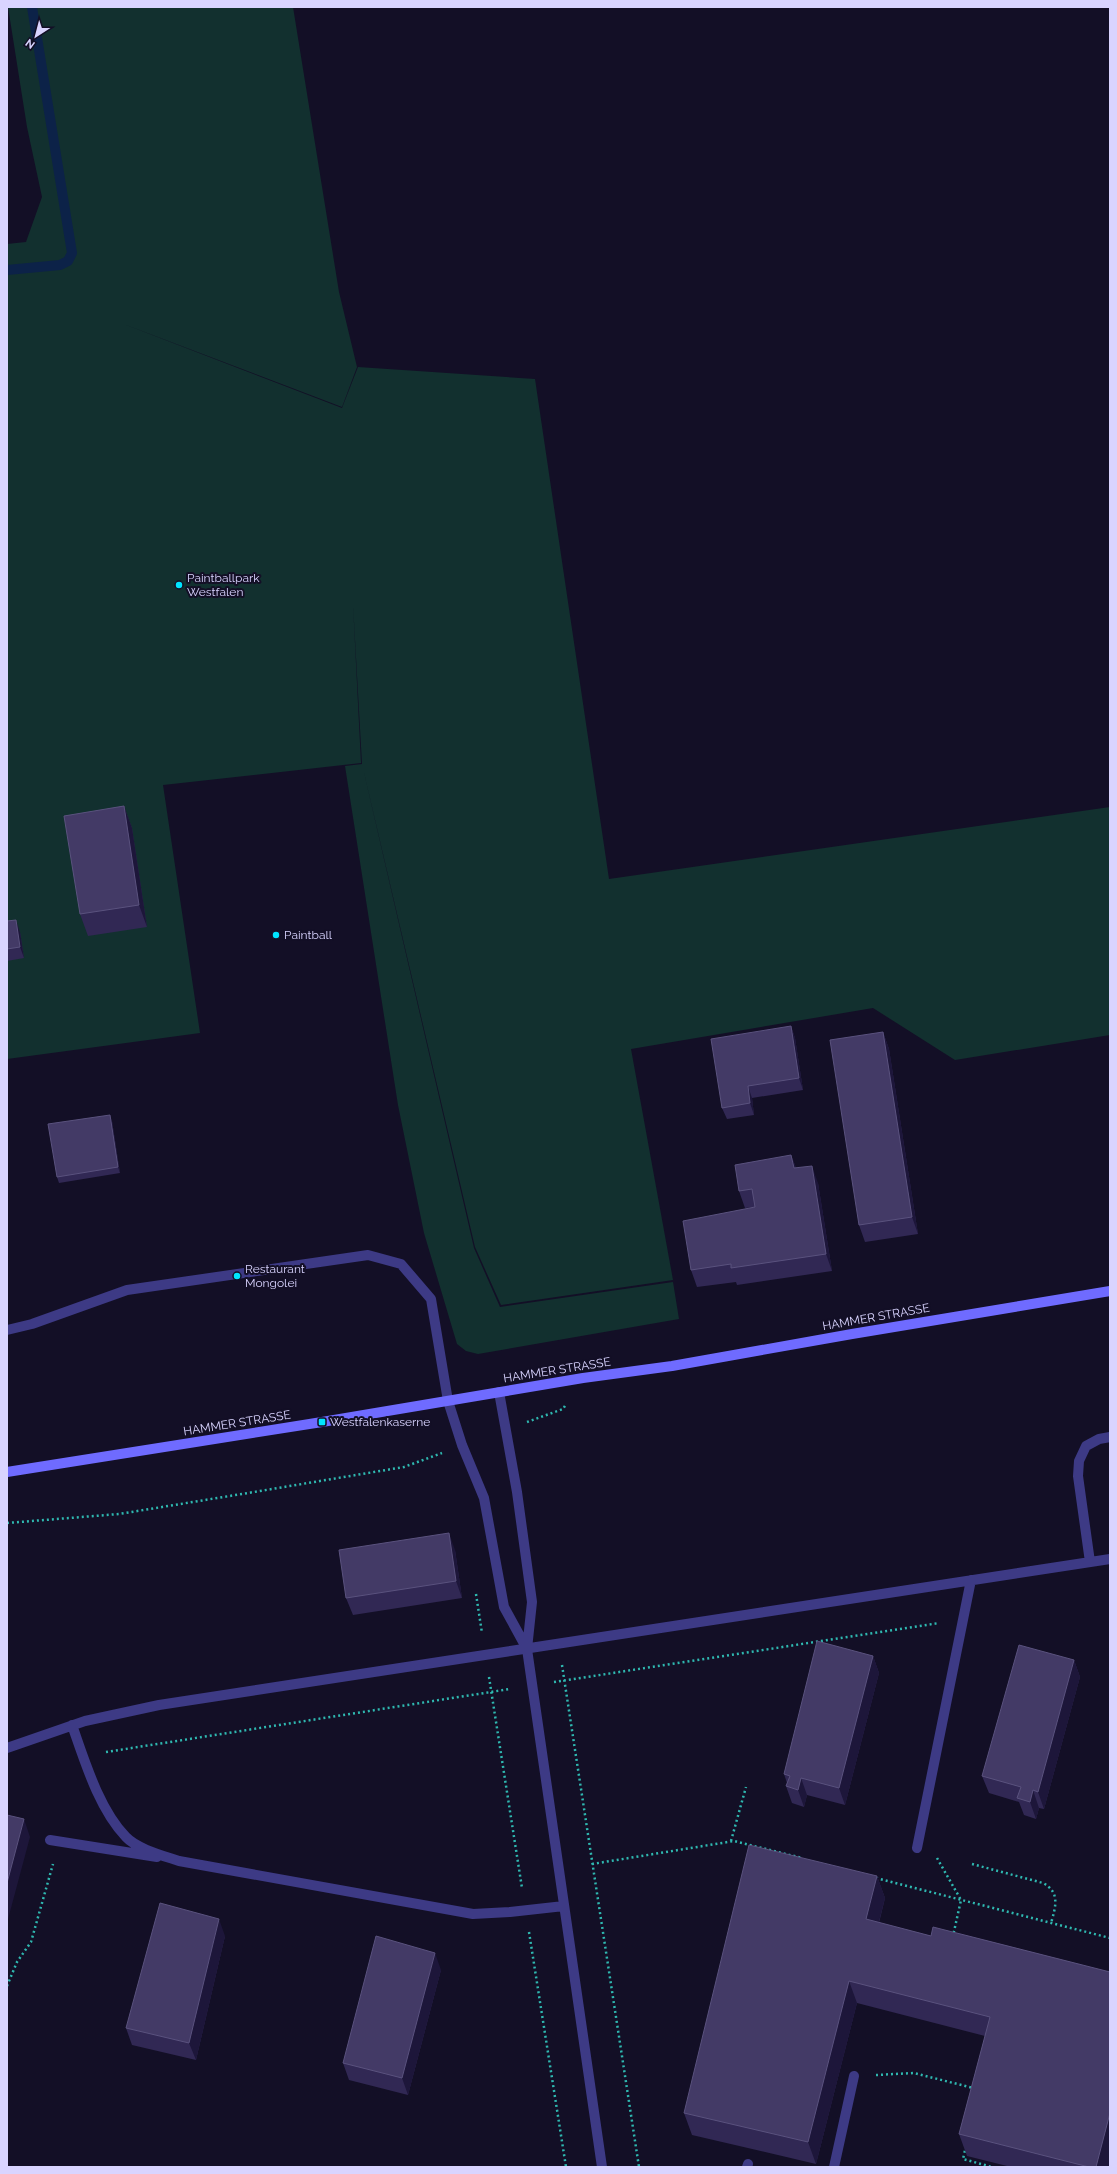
<svg xmlns="http://www.w3.org/2000/svg" width="1117" height="2174" font-family="Raleway,sans-serif">
	<style>
		.green { fill: #12302f }
		.lines { fill: none; stroke-linecap: round; stroke-linejoin: round }
		.stream { stroke: #0c2248; stroke-width: 10 }
		.path { stroke: #2fb8b0; stroke-width: 2.5; stroke-dasharray: 2 3; stroke-linecap: butt }
		.lane { stroke: #3d3a85; stroke-width: 10 }
		.secondary { stroke: #6f6bff; stroke-width: 10 }
		.wall { fill: #312854 }
		.shaded-wall { fill: #1d163a }
		.building { fill: #433a66; stroke: #5a527e }
		.poi-dot { fill: #00e5ff; stroke: #130f26; stroke-width: 1.5 }
		.labels { text-anchor: middle; stroke-width: 4; stroke-linejoin: round; paint-order: stroke }
		.poi-label { font-size: 12px; fill: #d9d4ff; stroke: #130f26; text-anchor: start }
		.street-label { font-size: 12px; fill: #d9d4ff; stroke: #130f26 }
	</style>
	<rect width="100%" height="100%" fill="#130f26"/>
	<path class="green" d="M8 7H293L339 292 357 367 342 407 121 323 342 408 358 367 535 379 609 879 1110 807V1035L955 1060 873 1008 631 1049 673 1280 501 1305 475 1247 362 764 353 604 361 763 163 785 200 1033 7 1059V244L26 242 42 197 27 127Z
		M362 764 474 1248 500 1307 673 1282 679 1319 478 1354 466 1351 457 1344 424 1233 398 1105 345 766Z"/>
	<g class="lines">
		<path class="stream" d="M7 270 60 265 68 261 72 253 32 7"/>
		<path class="path" d="M527 1422 563 1409 566 1404
			M7 1523 119 1514 248 1493 404 1467 442 1453
			M476 1594 482 1633
			M562 1665 639 2167
			M489 1677 522 1888
			M554 1682 939 1623
			M106 1752 510 1689
			M731 1841 746 1787
			M937 1858 961 1900 953 1936
			M592 1864 734 1841 802 1858
			M972 1864 1043 1883C1060 1892 1056 1906 1051 1923
			M876 1878 1110 1938
			M529 1932 566 2167
			M7 1986 17 1962 31 1942 53 1864
			M876 2075 914 2073 973 2088
			M966 2146 963 2159 992 2167"/>
		<path class="lane" d="M7 1330 32 1324 127 1290 368 1255 401 1264 431 1299 448 1401 462 1445 484 1498 504 1607 527 1649 532 1602 517 1492 499 1392
			M1090 1562 1078 1476 1079 1461 1086 1446 1099 1439 1110 1437
			M527 1649 602 2167
			M72 1725C85 1762 99 1809 126 1837 137 1849 164 1856 179 1861L473 1914 510 1912 564 1906
			M7 1748 85 1721 159 1705 1110 1559
			M50 1840 157 1857
			M917 1848 971 1580
			M747 2167 748 2164
			M834 2167 854 2076"/>
		<path class="secondary" d="M7 1472 322 1422 583 1378 672 1366 852 1334 1110 1291"/>
	</g>
	<path class="wall" d="M124 806 132 828 147 927 88 936 80 914Z
		M7 921 20 932 24 958 7 961Z
		M791 1026 795 1038 803 1090 752 1098 754 1115 727 1119 722 1108Z
		M883 1032 889 1049 918 1234 865 1242 859 1225Z
		M112 1121 120 1173 59 1183 57 1177Z
		M791 1155 796 1168 818 1183 832 1271 737 1285 736 1282 697 1287 691 1270 755 1207 745 1208 739 1191Z
		M455 1550 462 1598 353 1615 346 1598Z
		M873 1656 879 1673 845 1805 807 1795 804 1807 792 1803 786 1786 787 1783 784 1774Z
		M1074 1660 1080 1677 1044 1809 1039 1808 1036 1819 1024 1815 1019 1802 989 1793 982 1776Z
		M877 1876 885 1898 879 1923 931 1936 1110 1972V2167H1011L967 2156 959 2134 985 2036 857 2003 816 2164 692 2135 684 2113Z
		M225 1936 196 2060 132 2045 126 2028Z
		M441 1970 408 2095 349 2080 343 2063Z"/>
	<path class="shaded-wall" d="M124 806 132 828 147 927 139 905Z
		M16 920 20 932 24 958 20 947Z
		M791 1026 795 1038 803 1090 799 1078Z
		M883 1032 889 1049 918 1234 912 1217Z
		M748 1086 752 1098 754 1115 750 1103Z
		M110 1115 112 1121 120 1173 118 1167Z
		M791 1155 798 1172 794 1168Z
		M812 1166 818 1183 832 1271 826 1254Z
		M449 1533 455 1550 462 1598 456 1581Z
		M873 1656 879 1673 845 1805 839 1788Z
		M1074 1660 1080 1677 1044 1809 1038 1792Z
		M801 1778 807 1795 804 1807 798 1790Z
		M1033 1790 1039 1808 1036 1819 1030 1802Z
		M24 1819 30 1837 7 1923V1883Z
		M877 1876 885 1898 874 1941 866 1919Z
		M219 1919 225 1936 196 2060 189 2043Z
		M435 1953 441 1970 408 2095 402 2078Z
		M849 1981 857 2003 816 2164 808 2142Z
		M1110 2113V2167H1096Z"/>
	<path class="building" d="M124 806 139 905 80 914 64 816Z
		M16 920 20 947 7 949V921Z
		M791 1026 799 1078 748 1086 750 1103 722 1108 711 1039Z
		M883 1032 912 1217 859 1225 830 1040Z
		M110 1115 118 1167 57 1177 48 1124Z
		M791 1155 794 1168 812 1166 826 1254 731 1268V1264L691 1270 683 1221 755 1207 752 1189 739 1191 735 1165Z
		M449 1533 456 1581 346 1598 339 1550Z
		M817 1641 873 1656 839 1788 801 1778 798 1790 786 1786 790 1776 784 1774Z
		M1019 1645 1074 1660 1038 1792 1033 1790 1030 1802 1017 1798 1021 1787 982 1776Z
		M7 1815 24 1819 7 1883Z
		M749 1845 877 1876 866 1919 931 1936 933 1927 1110 1972V2113L1096 2167H1089L959 2134 990 2017 849 1981 808 2142 684 2113Z
		M160 1903 219 1919 189 2043 126 2028Z
		M376 1936 435 1953 402 2078 343 2063Z"/>
	<g class="poi-dot">
		<circle cx="179" cy="585" r="4"/>
		<circle cx="276" cy="935" r="4"/>
		<circle cx="237" cy="1276" r="4"/>
		<rect x="318" y="1418" width="8" height="8" rx="2"/>
	</g>
	<g class="labels">
		<g class="poi-label">
			<text x="187" y="582">Paintballpark<tspan x="187" dy="14">Westfalen</tspan></text>
			<text x="284" y="939">Paintball</text>
			<text x="245" y="1273">Restaurant<tspan x="245" dy="14">Mongolei</tspan></text>
			<text x="330" y="1426">Westfalenkaserne</text>
		</g>
		<g class="street-label">
			<text transform="translate(876 1317) rotate(-10)" y="4">HAMMER STRASSE</text>
			<text transform="translate(557 1370) rotate(-9)" y="4">HAMMER STRASSE</text>
			<text transform="translate(237 1423) rotate(-9)" y="4">HAMMER STRASSE</text>
		</g>
	</g>
	<rect width="1117" height="2174" fill="none" stroke="#d9d4ff" stroke-width="16"/>
	<g transform="translate(36 36) rotate(216)" stroke="#130f26" stroke-width="3" paint-order="stroke">
	<path d="M0-3L7 15L0 10L-7 15Z" fill="#d9d4ff"/>
	<text y="-6" font-size="11" font-weight="bold" text-anchor="middle" fill="#d9d4ff">N</text>
	</g>
</svg>
